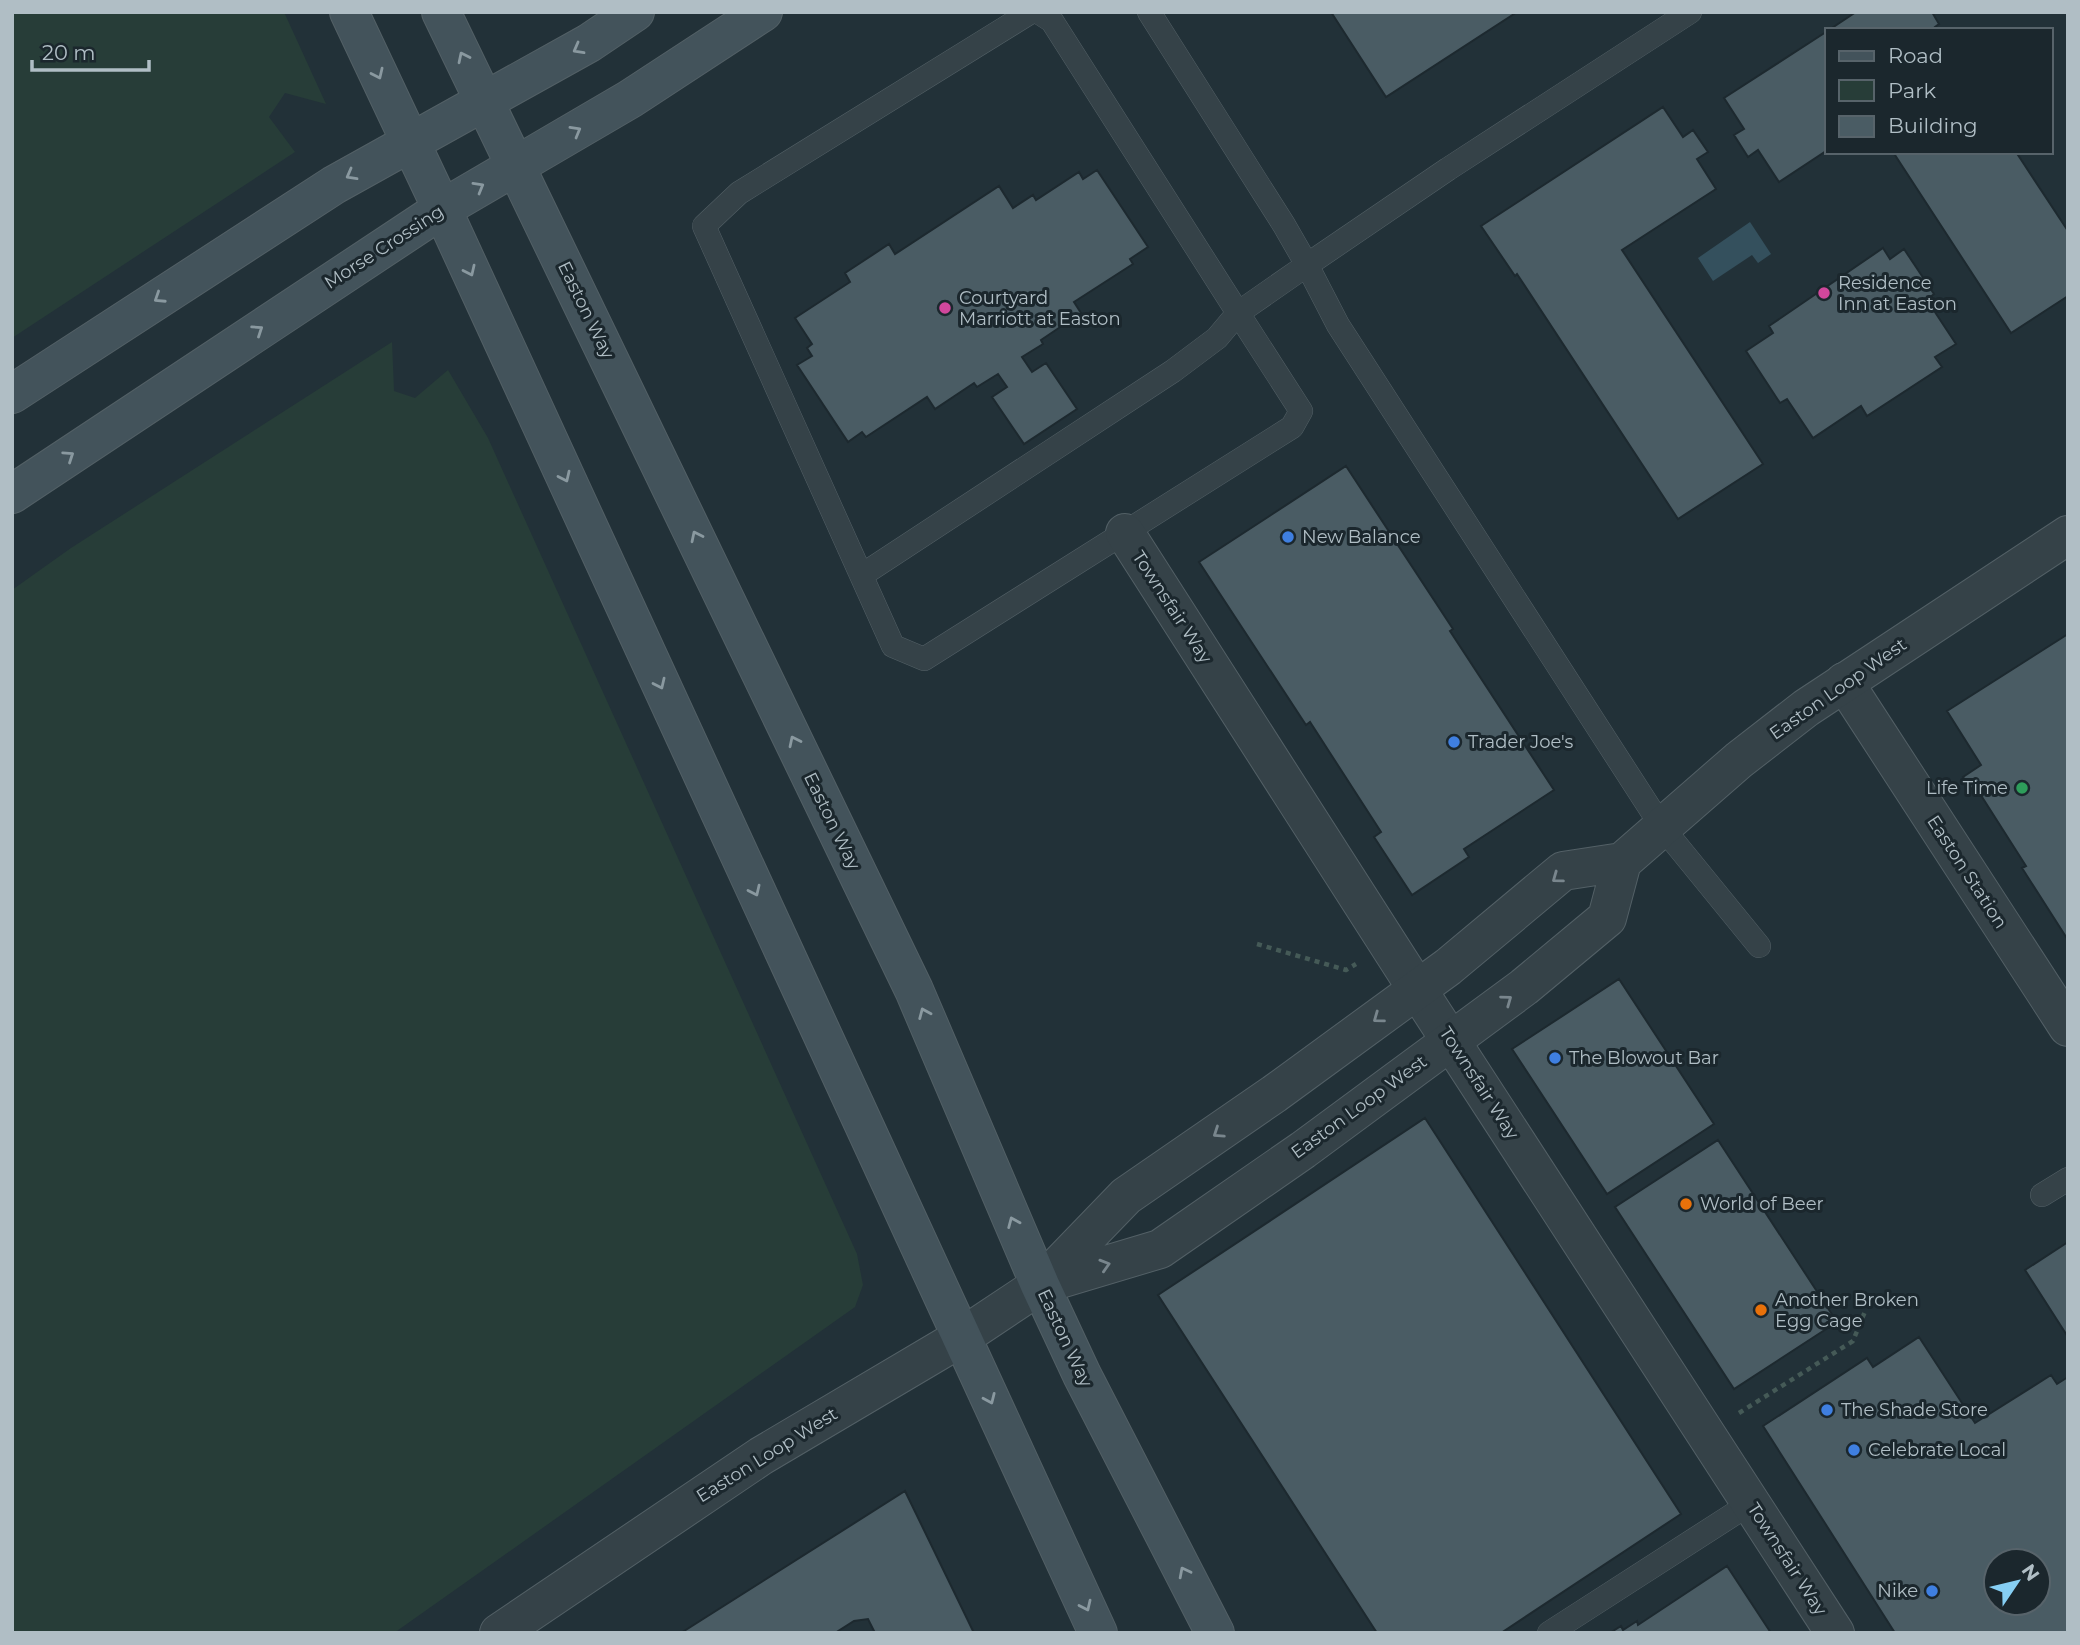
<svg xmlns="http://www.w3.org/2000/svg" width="2080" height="1645" font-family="Montserrat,sans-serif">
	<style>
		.green { fill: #273d38 }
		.water { fill: #34505d }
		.building { fill: #4a5c64; stroke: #1d292f; stroke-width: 2; fill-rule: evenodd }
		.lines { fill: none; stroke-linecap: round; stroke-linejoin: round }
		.service-casing { stroke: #536066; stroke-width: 24 }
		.minor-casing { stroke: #536066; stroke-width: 40 }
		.tertiary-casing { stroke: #536066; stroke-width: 40 }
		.secondary-casing { stroke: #536066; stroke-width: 40 }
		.path { stroke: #455a57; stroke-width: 4.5; stroke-dasharray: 5 5; stroke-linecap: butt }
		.service { stroke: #354248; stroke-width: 23 }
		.minor { stroke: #354248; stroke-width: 38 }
		.tertiary { stroke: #354248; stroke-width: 38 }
		.secondary { stroke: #43535b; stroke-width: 38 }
		.oneway { stroke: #8a99a0 }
		.oneway2 { stroke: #79868d }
		.hotel-dot { fill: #d1479c; stroke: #1b272d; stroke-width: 2.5 }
		.shop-dot { fill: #3f7fe0; stroke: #1b272d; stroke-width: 2.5 }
		.leisure-dot { fill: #2e9e5b; stroke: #1b272d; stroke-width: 2.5 }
		.food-dot { fill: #e8710a; stroke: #1b272d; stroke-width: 2.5 }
		.labels { text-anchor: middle; stroke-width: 6; stroke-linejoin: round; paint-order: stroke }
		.street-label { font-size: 18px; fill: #b0bec5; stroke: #1b272d }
		.poi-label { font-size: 18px; fill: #b0bec5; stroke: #1b272d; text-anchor: start }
	</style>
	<rect width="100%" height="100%" fill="#223138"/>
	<path class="green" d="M12 12H284L326 104 285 93 269 117 295 152 12 338Z
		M392 342 394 391 415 398 448 370 488 438 857 1254 863 1285 855 1307 394 1633H12V590L71 548Z"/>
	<path class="water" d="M1750 222 1771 254 1758 263 1752 255 1713 281 1698 258Z"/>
	<path class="building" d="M1331 12H1517L1386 97Z
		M1856 12H1932L1939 24 1935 27 1937 30H1829Z
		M1826 32V151L1779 182 1758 150 1748 157 1734 135 1744 129 1724 98Z
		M1663 107 1683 137 1693 130 1708 152 1697 159 1716 189 1622 250 1763 464 1678 519 1517 274 1515 276 1481 226Z
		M1893 152H2016L2068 231V296L2011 333Z
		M1097 170 1148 247 1130 259 1133 264 1074 302 1081 313 1041 340 1043 344 1022 357 1032 372 1046 363 1077 409 1024 444 992 397 1007 387 998 374 977 387 974 383 935 409 927 397 866 437 862 432 848 442 797 365 812 356 807 348 812 344 795 318 850 282 845 273 889 244 895 254 999 186 1013 208 1033 195 1036 200 1079 172 1083 179Z
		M1883 248 1890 259 1904 249 1934 294 1927 300 1956 344 1935 357 1942 367 1867 416 1861 406 1813 438 1787 399 1780 403 1746 351 1773 333 1769 326Z
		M1346 466 1453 629 1450 631 1554 790 1464 849 1469 857 1412 895 1374 837 1381 832 1310 722 1306 725 1199 562Z
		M2068 634V940L2022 868 2026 866 1975 786 1971 789 1963 777 1981 765 1947 711Z
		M1619 979 1714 1124 1607 1194 1512 1049Z
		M1425 1118 1681 1514 1501 1633H1377L1158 1295Z
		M1718 1140 1837 1322 1734 1389 1615 1207Z
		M2068 1242V1337L2025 1270Z
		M1919 1337 1975 1423 2051 1375 2057 1384 2068 1377V1633H1895L1763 1426 1867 1358 1873 1367ZM1996 1561H2038V1603H1996Z
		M905 1491 974 1633H875L868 1619 854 1621 835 1633H681Z
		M1727 1566 1771 1633H1610L1621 1626 1623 1630 1637 1621 1638 1625Z"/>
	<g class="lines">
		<defs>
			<path id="service" d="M1031 12 739 193 704 226 893 646 924 659 1292 427 1301 411 1238 313 1307 265 1284 225 1149 12
				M1690 12 1448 169 1307 265 1338 325 1662 827 1759 946
				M862 575 1173 371 1217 338 1238 313 1052 21 1038 12
				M2042 1195 2068 1179
				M1549 1633 1751 1503"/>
			<path id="minor" d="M1125 533 1417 989 1835 1633
				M1844 682 2068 1027"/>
			<path id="tertiary" d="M1043 1284 1160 1249 1303 1150 1524 987 1607 918 1622 862
				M499 1633 761 1456 962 1337 1040 1285 1126 1196 1274 1094 1448 967 1563 871 1622 862 1739 760 1806 708 2068 535"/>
			<path id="secondary" d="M349 12 442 209 1098 1633
				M441 12 914 990 1040 1285 1082 1375 1215 1633
				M12 394 334 185 589 43 635 12
				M12 494 442 209 630 99 763 12"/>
		</defs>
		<use href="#service" class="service-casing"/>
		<use href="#minor" class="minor-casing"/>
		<use href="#tertiary" class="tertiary-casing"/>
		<use href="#secondary" class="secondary-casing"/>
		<path class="path" d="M1257 944 1346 970 1356 964
			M1739 1413 1853 1341 1866 1309"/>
		<use href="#service" class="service"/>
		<use href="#minor" class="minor"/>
		<use href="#tertiary" class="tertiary"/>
		<use href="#secondary" class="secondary"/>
	</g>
	<defs><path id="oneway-chevron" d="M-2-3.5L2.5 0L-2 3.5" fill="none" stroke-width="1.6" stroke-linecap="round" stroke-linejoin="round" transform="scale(1.75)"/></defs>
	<g class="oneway">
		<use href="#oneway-chevron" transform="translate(578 49) rotate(151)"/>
		<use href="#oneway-chevron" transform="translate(463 57) rotate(-116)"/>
		<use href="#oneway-chevron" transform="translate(378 74) rotate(65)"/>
		<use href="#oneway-chevron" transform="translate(576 131) rotate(-30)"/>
		<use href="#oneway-chevron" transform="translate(351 175) rotate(151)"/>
		<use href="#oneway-chevron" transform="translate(479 187) rotate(-30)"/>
		<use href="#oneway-chevron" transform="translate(470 271) rotate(65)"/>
		<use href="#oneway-chevron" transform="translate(159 298) rotate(147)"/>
		<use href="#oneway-chevron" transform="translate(258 330) rotate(-34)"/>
		<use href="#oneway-chevron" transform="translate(69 456) rotate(-34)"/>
		<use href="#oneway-chevron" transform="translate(565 477) rotate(65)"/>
		<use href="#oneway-chevron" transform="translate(696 536) rotate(-116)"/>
		<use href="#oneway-chevron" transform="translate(660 684) rotate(65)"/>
		<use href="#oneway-chevron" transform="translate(794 741) rotate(-116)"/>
		<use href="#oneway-chevron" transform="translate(755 891) rotate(65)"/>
		<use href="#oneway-chevron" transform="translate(924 1013) rotate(-113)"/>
		<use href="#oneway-chevron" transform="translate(1013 1222) rotate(-113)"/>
		<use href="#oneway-chevron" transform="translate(990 1399) rotate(66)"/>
		<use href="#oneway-chevron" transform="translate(1184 1572) rotate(-117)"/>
		<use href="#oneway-chevron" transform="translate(1086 1606) rotate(65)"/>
	</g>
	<g class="oneway2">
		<use href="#oneway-chevron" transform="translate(1557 878) rotate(144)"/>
		<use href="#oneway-chevron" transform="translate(1507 1000) rotate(-36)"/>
		<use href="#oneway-chevron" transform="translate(1378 1018) rotate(144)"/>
		<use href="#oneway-chevron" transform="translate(1218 1133) rotate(146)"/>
		<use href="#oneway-chevron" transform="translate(1105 1265) rotate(-17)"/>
	</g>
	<g class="hotel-dot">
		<circle cx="1824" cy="293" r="7"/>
		<circle cx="945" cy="308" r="7"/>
	</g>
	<g class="shop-dot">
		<circle cx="1288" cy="537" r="7"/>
		<circle cx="1454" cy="742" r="7"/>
		<circle cx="1555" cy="1058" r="7"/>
		<circle cx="1827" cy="1410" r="7"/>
		<circle cx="1854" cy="1450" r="7"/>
		<circle cx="1932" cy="1591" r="7"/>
	</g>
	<circle class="leisure-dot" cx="2022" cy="788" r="7"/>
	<g class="food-dot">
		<circle cx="1686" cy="1204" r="7"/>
		<circle cx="1761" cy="1310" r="7"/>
	</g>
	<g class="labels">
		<g class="street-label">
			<text transform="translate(384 247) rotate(-33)" y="6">Morse Crossing</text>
			<text transform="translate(586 310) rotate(64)" y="6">Easton Way</text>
			<text transform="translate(1172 607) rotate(57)" y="6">Townsfair Way</text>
			<text transform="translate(1838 689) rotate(-35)" y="6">Easton Loop West</text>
			<text transform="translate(832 821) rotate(64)" y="6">Easton Way</text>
			<text transform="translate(1967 872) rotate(57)" y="6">Easton Station</text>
			<text transform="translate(1479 1083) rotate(57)" y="6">Townsfair Way</text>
			<text transform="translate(1359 1107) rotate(-36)" y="6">Easton Loop West</text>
			<text transform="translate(1065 1338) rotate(65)" y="6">Easton Way</text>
			<text transform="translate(767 1455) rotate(-32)" y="6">Easton Loop West</text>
			<text transform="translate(1787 1559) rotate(57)" y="6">Townsfair Way</text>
		</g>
		<g class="poi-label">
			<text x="1838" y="289">Residence<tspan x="1838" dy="21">Inn at Easton</tspan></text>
			<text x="959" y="304">Courtyard<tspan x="959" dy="21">Marriott at Easton</tspan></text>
			<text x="1302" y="543">New Balance</text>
			<text x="1468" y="748">Trader Joe's</text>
			<text x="2008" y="794" text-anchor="end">Life Time</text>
			<text x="1569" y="1064">The Blowout Bar</text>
			<text x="1700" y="1210">World of Beer</text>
			<text x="1775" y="1306">Another Broken<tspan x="1775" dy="21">Egg Cage</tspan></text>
			<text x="1841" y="1416">The Shade Store</text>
			<text x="1868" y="1456">Celebrate Local</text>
			<text x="1918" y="1597" text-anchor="end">Nike</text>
		</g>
	</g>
	<rect width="2080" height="1645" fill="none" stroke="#b0bec5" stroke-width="28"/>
	<rect x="1825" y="28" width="228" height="126" fill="#1b272d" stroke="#57636a" stroke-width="2"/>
	<rect x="1839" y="51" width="35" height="10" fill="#43535b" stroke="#57636a" stroke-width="2"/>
	<text x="1888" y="63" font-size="21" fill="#b0bec5">Road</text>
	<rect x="1839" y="80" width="35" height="21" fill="#273d38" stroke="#57636a" stroke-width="2"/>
	<text x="1888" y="98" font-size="21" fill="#b0bec5">Park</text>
	<rect x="1839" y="116" width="35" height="21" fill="#4a5c64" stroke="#57636a" stroke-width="2"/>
	<text x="1888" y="133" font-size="21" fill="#b0bec5">Building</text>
	<g transform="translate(2017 1582) rotate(55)"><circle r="33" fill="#1b272d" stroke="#57636a" stroke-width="2"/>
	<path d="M0-5L12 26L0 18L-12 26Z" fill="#86cff4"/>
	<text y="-10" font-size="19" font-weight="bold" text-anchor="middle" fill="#b0bec5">N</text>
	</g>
	<path d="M32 60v10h117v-10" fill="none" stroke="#b0bec5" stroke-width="3.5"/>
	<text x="42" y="60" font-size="21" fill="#b0bec5" stroke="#1b272d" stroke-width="5" paint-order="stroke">20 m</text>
</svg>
